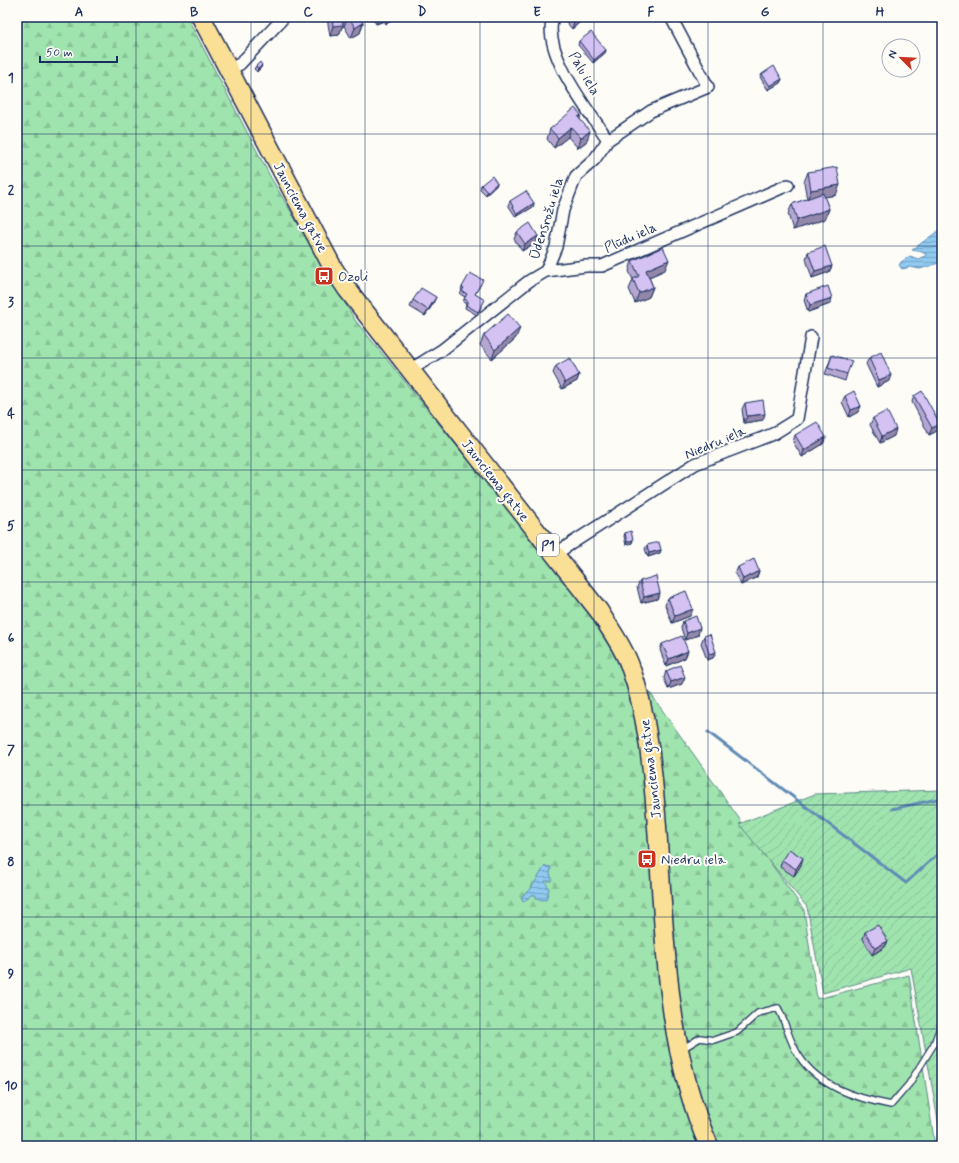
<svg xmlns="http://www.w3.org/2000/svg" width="959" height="1163" font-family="Mynerve,sans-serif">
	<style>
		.forest { fill: url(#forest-firs); stroke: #5d8986 }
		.garden { fill: url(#garden-furrows); stroke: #5d8986 }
		.water { fill: url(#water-rules); stroke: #618cb6 }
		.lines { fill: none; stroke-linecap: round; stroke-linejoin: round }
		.stream { stroke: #618cb6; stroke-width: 3 }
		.lane-casing { stroke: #1b2f5e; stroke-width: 8 }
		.street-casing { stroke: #1b2f5e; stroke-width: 14 }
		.primary-casing { stroke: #1b2f5e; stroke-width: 21 }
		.lane { stroke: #fdfcf7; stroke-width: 5.5 }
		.street { stroke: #fdfcf7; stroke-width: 11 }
		.primary { stroke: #fadf96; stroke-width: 18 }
		.wall { fill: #b6a7d1; stroke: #1b2f5e }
		.shaded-wall { fill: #9488aa; stroke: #1b2f5e }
		.building { fill: #d4c2f3; stroke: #1b2f5e }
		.grid { fill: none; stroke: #1b2f5e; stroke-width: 1; stroke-opacity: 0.55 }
		.labels { text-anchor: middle; stroke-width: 4; stroke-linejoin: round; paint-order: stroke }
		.shield { fill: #fdfcf7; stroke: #5f6c8c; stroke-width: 1 }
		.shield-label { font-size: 13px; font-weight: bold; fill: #1b2f5e }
		.street-label { font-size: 14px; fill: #1b2f5e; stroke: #fdfcf7 }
		.poi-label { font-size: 14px; fill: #1b2f5e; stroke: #fdfcf7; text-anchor: start }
		.neatline { fill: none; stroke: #1b2f5e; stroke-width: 1.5 }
		.grid-label { font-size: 13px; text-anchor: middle; font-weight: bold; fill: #1b2f5e }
	</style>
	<defs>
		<pattern id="forest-firs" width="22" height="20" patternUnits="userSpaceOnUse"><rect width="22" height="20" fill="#9fe3ae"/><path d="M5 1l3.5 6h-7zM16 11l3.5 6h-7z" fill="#88c398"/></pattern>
		<pattern id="garden-furrows" width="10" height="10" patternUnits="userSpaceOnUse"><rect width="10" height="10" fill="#9fe3ae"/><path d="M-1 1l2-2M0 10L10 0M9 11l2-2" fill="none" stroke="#88c398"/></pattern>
		<pattern id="water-rules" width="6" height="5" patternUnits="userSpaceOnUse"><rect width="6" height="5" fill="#90caf0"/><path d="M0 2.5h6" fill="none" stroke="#75a4c6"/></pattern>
	</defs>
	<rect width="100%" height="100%" fill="#fdfcf7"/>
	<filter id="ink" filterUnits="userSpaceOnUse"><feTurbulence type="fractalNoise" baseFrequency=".025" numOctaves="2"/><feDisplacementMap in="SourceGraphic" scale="8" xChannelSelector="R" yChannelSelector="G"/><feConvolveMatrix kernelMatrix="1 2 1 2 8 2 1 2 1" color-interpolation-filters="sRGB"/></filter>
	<g filter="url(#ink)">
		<path class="forest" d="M17 17H187L271 178 355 320 604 628 804 910 817 999 909 975 935 1146H17Z"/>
		<path class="garden" d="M942 790V1143L911 968 823 993 807 907 739 824 815 794Z"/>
		<path class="water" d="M942 228V262L920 269 910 267 902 269 899 265 901 262 910 256 918 259 927 255 922 252 912 250Z
			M545 866 551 867 550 874 552 879 551 881H545L549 889 546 900 536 899V895H532L523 902 521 897 530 890Z"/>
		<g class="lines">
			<path class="stream" d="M708 732 906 883 942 850
				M892 809 942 798"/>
			<defs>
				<path id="lane" d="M682 1049 700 1038 714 1040 737 1032 758 1013 778 1008C786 1023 789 1041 799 1056 819 1087 856 1098 891 1105L909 1084 934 1044 942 1022"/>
				<path id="street" d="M553 17C541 52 589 111 608 140
					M228 70 240 64 284 17
					M546 271 556 247 563 210 576 176 594 160 608 140 651 111 708 87 673 21 674 17
					M410 370 442 350 529 281 546 271 586 266H602L788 185
					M555 554 695 464 773 434 797 419 811 337"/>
				<path id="primary" d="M201 17 333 268 347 289 599 611C609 628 623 646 630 666 647 713 652 764 656 814 665 925 663 1042 709 1146"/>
			</defs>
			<use href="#lane" class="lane-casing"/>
			<use href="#street" class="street-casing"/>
			<use href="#primary" class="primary-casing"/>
			<use href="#lane" class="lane"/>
			<use href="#street" class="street"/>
			<use href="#primary" class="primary"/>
		</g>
		<path class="wall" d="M327 17H359L363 23 360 33 351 38 344 26 342 27 339 35 330 36 327 18Z
			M372 17H398L386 24 384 21 376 24Z
			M562 17H586L572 29Z
			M579 41 606 50 605 53 593 63 578 45Z
			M256 66 261 68 257 72 254 69Z
			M762 74 782 79 780 83 768 90 760 77Z
			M581 115 580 118 587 141 578 148 568 137 554 148 547 139 550 129Z
			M808 172 836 195 824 197 829 209 825 219 793 230 788 214 792 204 807 199 804 182Z
			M497 183 496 186 486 195 480 189 481 185Z
			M510 201 534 203 533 207 516 217 508 205Z
			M517 232 538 236 536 242 522 251 514 239Z
			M808 252 832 266 829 272 812 278 806 259Z
			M632 261 665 270 649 277 653 287 649 297 635 303 629 289 633 280 629 271Z
			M481 284 475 294 483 303 477 315 465 308 466 304 463 302 465 297 460 294 462 291 461 290 462 287Z
			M806 294 832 298 830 304 808 312 804 300Z
			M413 300 433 304 425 316 410 307Z
			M484 335 516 338 492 359 480 345Z
			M832 355 847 374 845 381 825 374Z
			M869 358 889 381 877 387 866 364Z
			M556 366 579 375 577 381 562 389 553 373Z
			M845 396 861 406 858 412 849 417 842 402Z
			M914 396 937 431 929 435 912 402Z
			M745 403 763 420 744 423 742 409Z
			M873 418 894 436 880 443 870 425Z
			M795 435 826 437 823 444 802 457 793 442Z
			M625 533 633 540 632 543 626 545 624 536Z
			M647 545 661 550 660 553 648 557 645 549Z
			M738 567 759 571 757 577 741 585 735 574Z
			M640 581 660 593 657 599 641 603 637 587Z
			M668 598 690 616 672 623 665 605Z
			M683 621 698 635 685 640 681 628Z
			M704 636 716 652 713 658 707 660 701 643Z
			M662 644 688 651 685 658 666 666 660 650Z
			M666 671 682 684 668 689 664 678Z
			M782 860 801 865 794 876 780 867Z
			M865 932 888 941 885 947 872 955 863 939Z"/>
		<path class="shaded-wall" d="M347 17H348L344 26 342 27 339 35 330 36 333 26 342 20Z
			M380 17H385L384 21 376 24 379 18Z
			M388 17H398L386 24Z
			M580 17H586L572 29 574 22Z
			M363 23 360 33 351 38 355 28Z
			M606 50 605 53 593 63 594 60Z
			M262 65 261 68 257 72 258 69Z
			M782 79 780 83 768 90 770 86Z
			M571 127 568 137 554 148 558 138Z
			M590 131 587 141 578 148 581 138Z
			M497 183 496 186 486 195 487 192Z
			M840 185 836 195 807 200 811 190Z
			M534 203 533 207 516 217 517 214Z
			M829 209 825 219 793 230 797 220Z
			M538 236 536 242 522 251 525 244Z
			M669 260 665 270 642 280 646 270Z
			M832 266 829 272 812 278 815 271Z
			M653 287 649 297 635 303 639 293Z
			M436 297 433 304 425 316 428 310Z
			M832 298 830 304 808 312 810 305Z
			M520 328 516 338 492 359 495 350Z
			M579 375 577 381 562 389 565 383Z
			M891 375 889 381 877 387 879 380Z
			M861 406 858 412 849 417 851 410Z
			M765 414 763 420 744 423 747 416Z
			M940 424 937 431 929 435 932 428Z
			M896 429 894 436 880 443 882 436Z
			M826 437 823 444 802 457 804 450Z
			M633 540 632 543 626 545 627 542Z
			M661 550 660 553 648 557 649 553Z
			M759 571 757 577 741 585 743 579Z
			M660 593 657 599 641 603 644 597Z
			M693 609 690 616 672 623 675 616Z
			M700 628 698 635 685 640 687 633Z
			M688 651 685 658 666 666 669 659Z
			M716 652 713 658 707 660 709 654Z
			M685 677 682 684 668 689 671 682Z
			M803 858 801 865 794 876 796 869Z
			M888 941 885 947 872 955 875 948Z"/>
		<path class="building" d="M332 17H347L342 20 343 25 333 26Z
			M349 17H359L363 23 355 28Z
			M570 17H580L574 22Z
			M591 32 606 50 594 60 579 41Z
			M260 62 262 65 258 69 256 66Z
			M774 66 782 79 770 86 762 74Z
			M575 108 581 115 578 117 590 131 581 138 571 127 558 138 550 129Z
			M837 167 840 185 811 190 808 172Z
			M492 176 497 183 487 192 481 185Z
			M526 191 534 203 517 214 510 201Z
			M823 193 829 209 797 220 792 204Z
			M530 223 538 236 525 244 517 232Z
			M825 246 832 266 815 271 808 252Z
			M663 247 669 260 646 270 653 287 639 293 633 279 639 276 632 261Z
			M470 273 483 280 475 294 485 300 478 312 466 305 468 301 464 299 467 294 462 291 464 288 462 287Z
			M828 286 832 298 810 305 806 294Z
			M421 288 436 297 428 310 413 300Z
			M508 314 520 328 495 350 484 335Z
			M881 352 891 375 879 380 869 358Z
			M832 355 852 361 847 374 828 368Z
			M570 358 579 375 565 383 556 366Z
			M854 391 861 406 851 410 845 396Z
			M922 391 940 424 932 428 914 396Z
			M763 400 765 414 747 416 745 403Z
			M887 411 896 429 882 436 873 418Z
			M817 422 826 437 804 450 795 435Z
			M631 531 633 540 627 542 625 533Z
			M659 542 661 550 649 553 647 545Z
			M754 559 759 571 743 579 738 567Z
			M656 576 660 593 644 597 640 581Z
			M686 591 693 609 675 616 668 598Z
			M696 616 700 628 687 633 683 621Z
			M710 634 716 652 709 654 704 636Z
			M682 636 688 651 669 659 662 644Z
			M680 665 685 677 671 682 666 671Z
			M789 849 803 858 796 869 782 860Z
			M878 925 888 941 875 948 865 932Z"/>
	</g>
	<path class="grid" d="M136 17V1146M251 17V1146M365 17V1146M480 17V1146M594 17V1146M708 17V1146M823 17V1146M17 134H942M17 246H942M17 358H942M17 470H942M17 582H942M17 693H942M17 805H942M17 917H942M17 1029H942"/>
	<defs>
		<symbol id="bus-square" viewBox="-11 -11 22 22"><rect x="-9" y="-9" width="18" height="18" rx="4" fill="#c8321e" stroke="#fdfcf7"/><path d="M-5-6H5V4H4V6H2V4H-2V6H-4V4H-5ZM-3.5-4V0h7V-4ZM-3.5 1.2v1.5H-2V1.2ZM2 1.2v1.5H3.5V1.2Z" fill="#fff"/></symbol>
	</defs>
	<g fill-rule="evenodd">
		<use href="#bus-square" x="313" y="265" width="22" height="22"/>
		<use href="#bus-square" x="636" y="848" width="22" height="22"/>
	</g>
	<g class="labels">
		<rect class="shield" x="537" y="534" width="22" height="22" rx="3"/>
		<g class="shield-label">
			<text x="548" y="550">P1</text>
		</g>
		<g class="street-label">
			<text transform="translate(585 73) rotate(60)" y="5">Palu iela</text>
			<text transform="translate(301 207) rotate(62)" y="5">Jaunciema gatve</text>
			<text transform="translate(546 218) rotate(-73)" y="5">Ūdensrožu iela</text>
			<text transform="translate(630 237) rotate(-24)" y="5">Plūdu iela</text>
			<text transform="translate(715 442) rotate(-23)" y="5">Niedru iela</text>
			<text transform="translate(496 480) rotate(52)" y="5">Jaunciema gatve</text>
			<text transform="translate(650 769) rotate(-97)" y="5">Jaunciema gatve</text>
		</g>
		<g class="poi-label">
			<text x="338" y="281">Ozoli</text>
			<text x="661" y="864">Niedru iela</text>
		</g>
	</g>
	<rect width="959" height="1163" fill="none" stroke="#fdfcf7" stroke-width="44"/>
	<g transform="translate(901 58) rotate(294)"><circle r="19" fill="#fdfcf7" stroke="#a3aaba"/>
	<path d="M0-3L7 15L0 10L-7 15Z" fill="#c8321e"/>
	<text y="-6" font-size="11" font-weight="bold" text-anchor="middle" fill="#1b2f5e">N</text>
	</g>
	<path d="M40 56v6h77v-6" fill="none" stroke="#1b2f5e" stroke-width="2"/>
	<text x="46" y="56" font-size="12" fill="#1b2f5e" stroke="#fdfcf7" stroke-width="3" paint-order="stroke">50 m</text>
	<rect x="22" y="22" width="915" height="1119" class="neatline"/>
	<g class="grid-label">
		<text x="79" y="16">A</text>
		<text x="194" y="16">B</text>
		<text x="308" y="16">C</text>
		<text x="422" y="16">D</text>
		<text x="537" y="16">E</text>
		<text x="651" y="16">F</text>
		<text x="765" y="16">G</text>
		<text x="880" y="16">H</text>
		<text x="11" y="82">1</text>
		<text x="11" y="194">2</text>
		<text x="11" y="306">3</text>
		<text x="11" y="418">4</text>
		<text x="11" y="530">5</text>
		<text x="11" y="642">6</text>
		<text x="11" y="754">7</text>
		<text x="11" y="866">8</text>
		<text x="11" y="978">9</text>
		<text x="11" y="1090">10</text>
	</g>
</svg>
